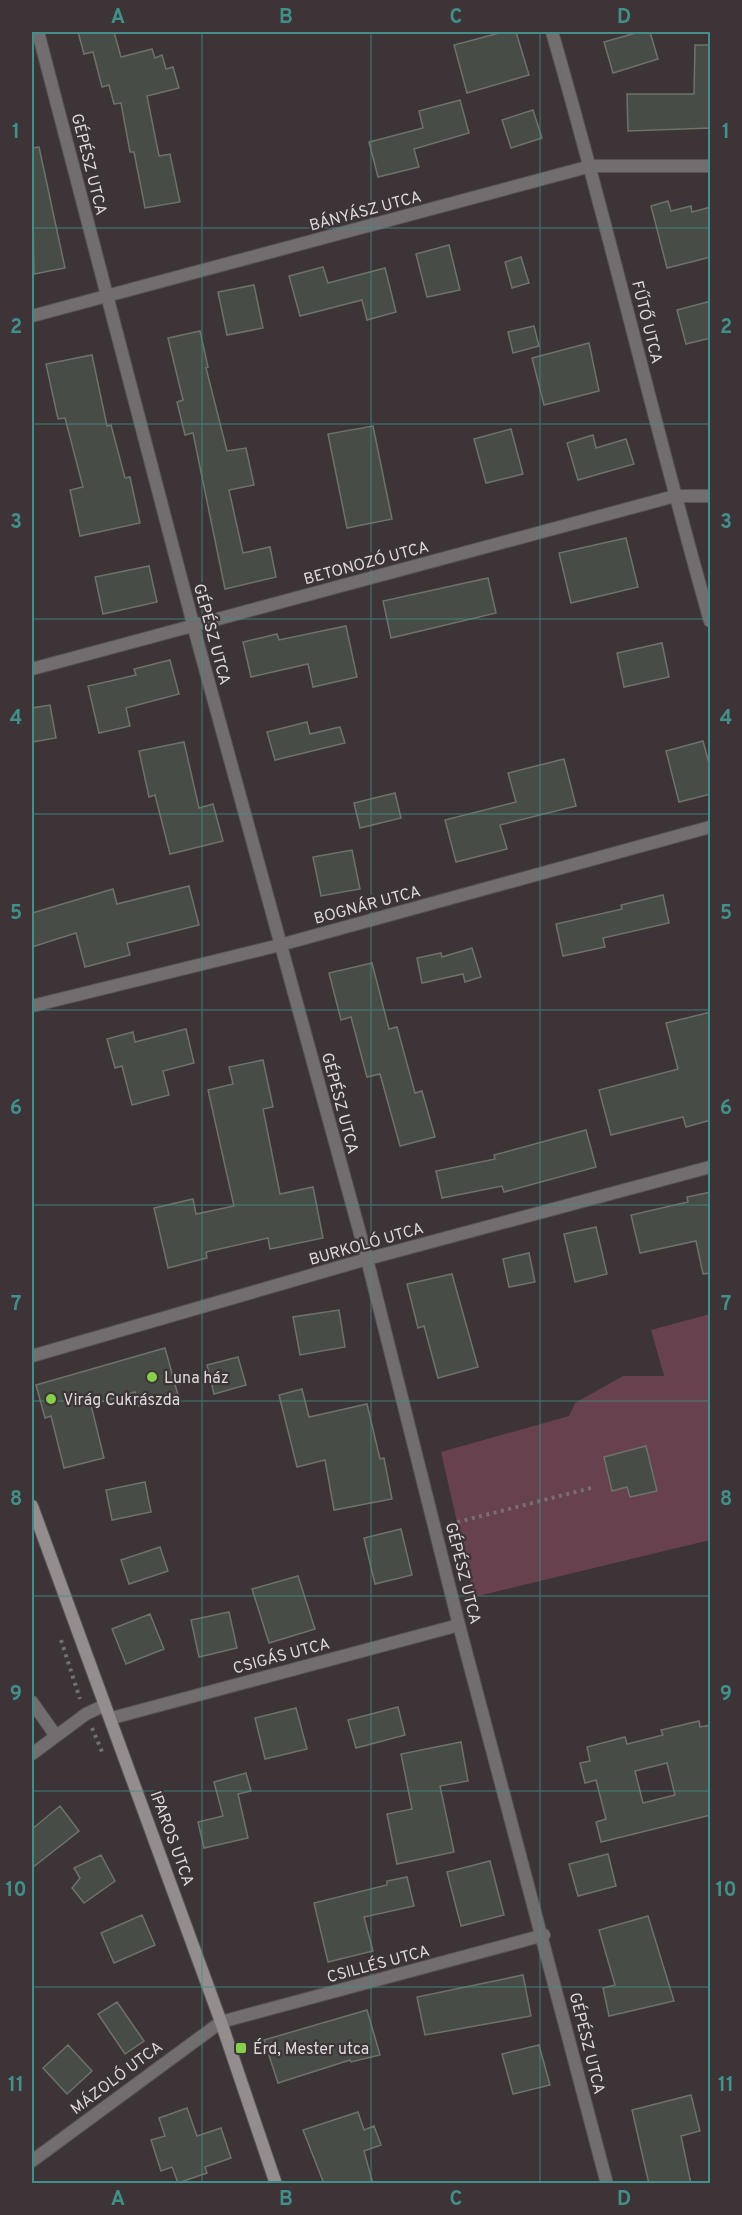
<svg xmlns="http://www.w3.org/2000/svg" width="742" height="2215" font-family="Overpass,sans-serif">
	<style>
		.green { fill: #67414d }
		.building { fill: #484c46; stroke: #6e726b; stroke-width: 1.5; fill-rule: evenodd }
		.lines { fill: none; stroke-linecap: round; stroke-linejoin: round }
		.street-casing { stroke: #595254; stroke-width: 14 }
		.secondary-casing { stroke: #595254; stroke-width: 14 }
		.path { stroke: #766f71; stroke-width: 4; stroke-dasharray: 3 4.5; stroke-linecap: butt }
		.street { stroke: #726e6f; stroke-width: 12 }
		.secondary { stroke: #938d8e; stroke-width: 12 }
		.grid { fill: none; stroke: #438f89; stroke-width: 1.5; stroke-opacity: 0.55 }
		.poi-dot { fill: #86cf4b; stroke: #3c3436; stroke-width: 2 }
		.labels { text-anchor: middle; stroke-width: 4.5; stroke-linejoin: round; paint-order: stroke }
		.street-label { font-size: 16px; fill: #ded9db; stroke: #3c3436 }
		.poi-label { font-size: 16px; fill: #ded9db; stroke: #3c3436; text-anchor: start }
		.neatline { fill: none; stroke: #438f89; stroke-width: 2 }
		.grid-label { font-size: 20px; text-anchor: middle; font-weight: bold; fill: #438f89 }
	</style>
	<rect width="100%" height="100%" fill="#3c3436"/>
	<path class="green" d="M710 1314V1540L474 1597 441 1452 569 1416 575 1403 623 1376H664L651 1330Z"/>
	<path class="building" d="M78 32H114L121 57 152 49 155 58 162 55 166 69 173 67 179 88 147 96 159 156 170 154 180 202 145 208 134 152H130L121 103 114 104 109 85 102 87 93 52 84 54Z
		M503 32H516L529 75 467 93 454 45Z
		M639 32H650L658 59 613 73 604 42Z
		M695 45H711V128L628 131 627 94H694Z
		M460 100 469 133 414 149 419 167 378 177 369 142 423 128 419 111Z
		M533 110 542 138 511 148 502 120Z
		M39 147 65 268 34 274 32 148Z
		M668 201 671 211 691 206 692 212 711 207V257L667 268 651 206Z
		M449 245 460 290 427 297 416 254Z
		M521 257 529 283 512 288 505 262Z
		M323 267 328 283 385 268 396 312 367 320 362 300 300 316 289 276Z
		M254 285 263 328 227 335 218 292Z
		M711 301V338L686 344 677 310Z
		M534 326 539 346 513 353 508 332Z
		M200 331 208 367 206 368 227 451 246 448 254 485 229 490 243 553 270 547 276 577 225 589 193 433 185 435 177 402 183 400 168 338Z
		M589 343 599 391 544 405 532 358Z
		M92 355 107 426 111 425 125 478 130 477 140 523 80 536 70 490 83 487 65 418 58 419 46 364Z
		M373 426 392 519 347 528 328 434Z
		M511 429 523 474 486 483 474 439Z
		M593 435 596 448 626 439 634 464 578 480 567 443Z
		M626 538 638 587 571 603 559 553Z
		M149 566 157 602 103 614 95 577Z
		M488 578 496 613 391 638 383 601Z
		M346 626 357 677 313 687 308 664 251 677 243 642 277 634 279 640Z
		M662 643 669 677 624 687 617 653Z
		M170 660 179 694 126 708 130 726 99 733 88 686 136 675 134 669Z
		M50 705 56 738 32 742V708Z
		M307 722 310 734 340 727 345 743 275 760 267 732Z
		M703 741 711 771V794L679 802 666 751Z
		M184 742 199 808 213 804 223 841 170 854 155 795 149 797 139 751Z
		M564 759 576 806 500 825 507 849 456 862 445 820 516 802 508 773Z
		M395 793 401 818 360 828 354 803Z
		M352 850 360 889 321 896 313 857Z
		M189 886 199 925 127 943 130 955 85 967 76 933 32 947V913L113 889 117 904Z
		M663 895 669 923 603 938 605 947 563 956 556 924 622 909 621 905Z
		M472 948 481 977 465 982 463 974 422 983 417 958 441 953 442 957Z
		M372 963 389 1029 397 1027 415 1093 422 1091 435 1137 400 1146 380 1074 367 1077 351 1017 341 1020 329 973Z
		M711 1012V1120L686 1127 683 1117 611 1135 599 1090 678 1069 666 1023Z
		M186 1029 194 1063 163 1071 169 1095 132 1105 122 1066 115 1068 107 1039 133 1032 135 1042Z
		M263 1060 273 1107 263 1109 280 1194 313 1187 323 1238 270 1249 268 1238 206 1252 207 1258 168 1268 154 1208 193 1199 196 1214 234 1206 208 1090 233 1084 229 1067Z
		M586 1130 596 1167 504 1192 502 1186 442 1198 436 1171 495 1159 494 1155Z
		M711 1192V1273L703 1274 696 1241 640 1253 631 1215 688 1202 687 1197Z
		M596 1227 607 1274 575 1282 564 1234Z
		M529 1253 535 1282 509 1287 503 1259Z
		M452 1274 478 1367 438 1378 424 1326 418 1328 407 1284Z
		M339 1310 345 1347 300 1355 293 1317Z
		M165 1348 178 1395 139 1406 135 1392 91 1405 104 1458 64 1468 51 1416 45 1418 36 1385Z
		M238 1357 246 1385 214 1394 207 1365Z
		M302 1389 309 1417 367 1404 380 1459 384 1458 392 1499 334 1510 325 1460 297 1467 279 1395Z
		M646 1446 657 1491 630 1497 627 1487 612 1491 604 1457Z
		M145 1482 151 1512 112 1520 106 1490Z
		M401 1529 412 1575 375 1584 364 1538Z
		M160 1547 168 1571 129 1584 121 1560Z
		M298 1576 315 1629 269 1643 252 1589Z
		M229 1612 237 1648 199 1657 191 1620Z
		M150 1614 164 1649 126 1664 112 1629Z
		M398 1707 405 1735 356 1748 348 1720Z
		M296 1708 307 1749 265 1759 255 1718Z
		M699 1721 700 1727 711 1725V1815L601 1842 596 1822 606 1819 596 1780 585 1783 580 1763 590 1761 587 1747 625 1737 627 1744 663 1735 661 1730ZM667 1763 675 1795 643 1803 635 1771Z
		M461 1742 468 1781 440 1786 454 1852 397 1864 387 1814 412 1809 401 1754Z
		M246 1773 251 1791 238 1794 248 1838 204 1848 198 1822 223 1816 214 1782Z
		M60 1806 79 1831 32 1868V1829Z
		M608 1854 616 1886 578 1896 569 1864Z
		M101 1855 115 1881 84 1903 72 1888 80 1878 74 1868Z
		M490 1861 504 1915 461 1926 447 1872Z
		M407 1877 414 1906 364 1917 373 1951 328 1962 314 1903 387 1885V1881Z
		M142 1915 155 1945 114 1963 101 1933Z
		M648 1916 674 2001 609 2016 603 1988 615 1985 599 1930Z
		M523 1975 531 2016 425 2035 417 1997Z
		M117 2002 144 2041 125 2054 98 2014Z
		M367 2010 380 2055 351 2062 350 2060 278 2083 264 2040Z
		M68 2045 92 2071 67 2094 43 2068Z
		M539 2045 550 2085 513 2094 502 2054Z
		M691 2095 700 2131 681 2136 691 2184H649L632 2110Z
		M187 2108 197 2136 221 2128 231 2158 205 2167 207 2173 178 2183 172 2167 161 2171 151 2140 165 2136 159 2118Z
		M358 2112 364 2130 374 2126 381 2145 364 2151 373 2184H324L303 2130Z"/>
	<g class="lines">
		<defs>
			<path id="street" d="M38 32 198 643 367 1259 459 1625 607 2184
				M552 32C609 227 654 425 710 621
				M32 316 591 166H710
				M32 669 675 496H710
				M32 1006 280 945 710 827
				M32 1356 367 1259 710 1167
				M32 1702 56 1736
				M112 1718 459 1625
				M32 1754 86 1714 105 1705
				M32 2161 221 2022 544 1935"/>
			<path id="secondary" d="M32 1506 221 2022 276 2184"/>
		</defs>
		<use href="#street" class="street-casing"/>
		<use href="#secondary" class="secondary-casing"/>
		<path class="path" d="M450 1524 595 1487
			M61 1640 80 1699
			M92 1728 103 1754"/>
		<use href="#street" class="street"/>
		<use href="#secondary" class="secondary"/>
	</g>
	<path class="grid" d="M202 32V2184M371 32V2184M540 32V2184M32 228H710M32 424H710M32 619H710M32 814H710M32 1010H710M32 1205H710M32 1401H710M32 1596H710M32 1791H710M32 1987H710"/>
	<g class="poi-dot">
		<circle cx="152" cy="1377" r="6"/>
		<circle cx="51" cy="1399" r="6"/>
		<rect x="235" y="2042" width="12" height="12" rx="3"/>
	</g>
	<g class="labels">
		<g class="street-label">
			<text transform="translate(90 164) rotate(76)" y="6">GÉPÉSZ UTCA</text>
			<text transform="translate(365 210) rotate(-15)" y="6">BÁNYÁSZ UTCA</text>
			<text transform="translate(648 322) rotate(76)" y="6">FŰTŐ UTCA</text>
			<text transform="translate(366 562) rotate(-15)" y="6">BETONOZÓ UTCA</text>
			<text transform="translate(213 634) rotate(75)" y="6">GÉPÉSZ UTCA</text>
			<text transform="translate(367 904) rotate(-15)" y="6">BOGNÁR UTCA</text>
			<text transform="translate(341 1103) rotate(75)" y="6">GÉPÉSZ UTCA</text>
			<text transform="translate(366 1243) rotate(-16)" y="6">BURKOLÓ UTCA</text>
			<text transform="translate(464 1573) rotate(76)" y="6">GÉPÉSZ UTCA</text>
			<text transform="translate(281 1655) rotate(-15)" y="6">CSIGÁS UTCA</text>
			<text transform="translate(173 1838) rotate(70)" y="6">IPAROS UTCA</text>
			<text transform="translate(378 1963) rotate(-15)" y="6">CSILLÉS UTCA</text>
			<text transform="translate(588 2043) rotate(76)" y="6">GÉPÉSZ UTCA</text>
			<text transform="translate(116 2077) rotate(-37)" y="6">MÁZOLÓ UTCA</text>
		</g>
		<g class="poi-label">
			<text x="164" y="1383">Luna ház</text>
			<text x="63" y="1405">Virág Cukrászda</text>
			<text x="253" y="2054">Érd, Mester utca</text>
		</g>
	</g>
	<rect width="742" height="2215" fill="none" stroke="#3c3436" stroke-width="66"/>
	<rect x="33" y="33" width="676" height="2149" class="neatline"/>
	<g class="grid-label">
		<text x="118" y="23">A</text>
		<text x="286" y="23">B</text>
		<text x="456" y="23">C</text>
		<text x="624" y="23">D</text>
		<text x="16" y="138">1</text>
		<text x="726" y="138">1</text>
		<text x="16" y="333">2</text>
		<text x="726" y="333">2</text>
		<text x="16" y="528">3</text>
		<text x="726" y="528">3</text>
		<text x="16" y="724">4</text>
		<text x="726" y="724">4</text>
		<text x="16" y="919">5</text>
		<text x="726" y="919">5</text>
		<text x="16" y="1114">6</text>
		<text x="726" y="1114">6</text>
		<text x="16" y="1310">7</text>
		<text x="726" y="1310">7</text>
		<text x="16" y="1505">8</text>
		<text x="726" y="1505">8</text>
		<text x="16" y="1700">9</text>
		<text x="726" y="1700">9</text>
		<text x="16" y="1896">10</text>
		<text x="726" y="1896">10</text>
		<text x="16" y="2091">11</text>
		<text x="726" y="2091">11</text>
		<text x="118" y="2205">A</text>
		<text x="286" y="2205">B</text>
		<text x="456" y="2205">C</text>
		<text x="624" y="2205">D</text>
	</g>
</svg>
